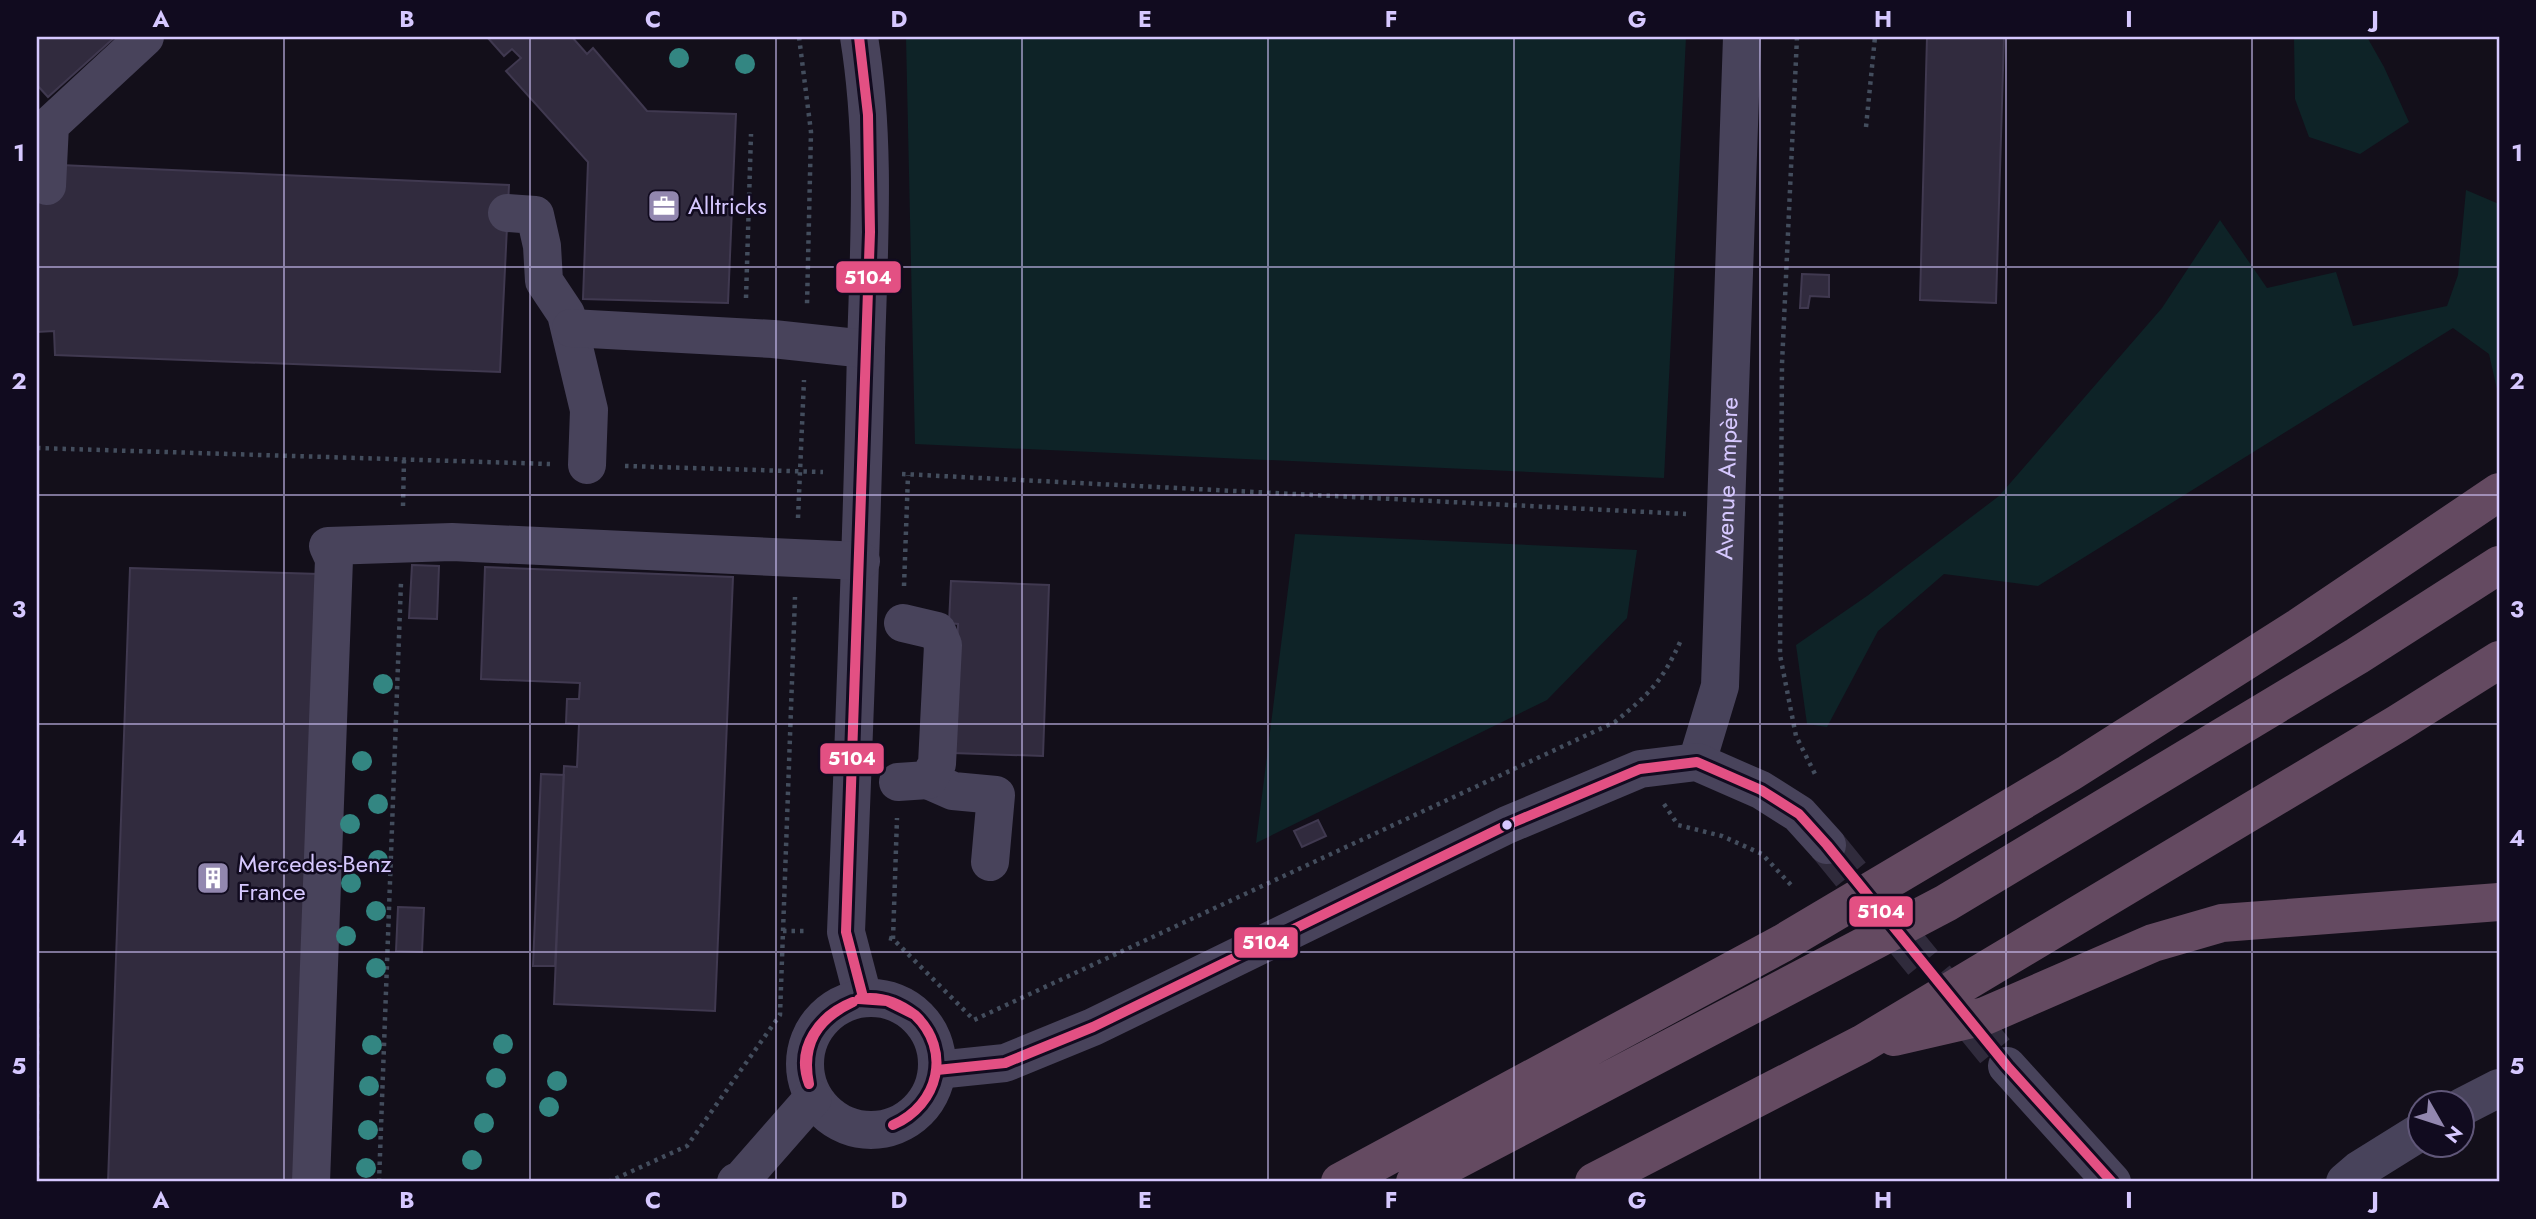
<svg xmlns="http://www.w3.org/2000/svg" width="2536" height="1219" font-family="Jost,sans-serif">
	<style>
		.green { fill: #0e2327 }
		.building { fill: #312b3e; stroke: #403950; stroke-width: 2 }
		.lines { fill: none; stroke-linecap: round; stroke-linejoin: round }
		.minor-tunnel { stroke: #302b3c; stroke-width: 38; stroke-dasharray: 38 19; stroke-linecap: butt }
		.path { stroke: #434d5d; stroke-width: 4.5; stroke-dasharray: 3.5 5; stroke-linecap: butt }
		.minor { stroke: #48435b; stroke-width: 38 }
		.highway { stroke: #644a61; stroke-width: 38 }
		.bus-1-casing { stroke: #110b1f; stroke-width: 16 }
		.bus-1 { stroke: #e35083; stroke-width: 10 }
		.tree { fill: #338682 }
		.grid { fill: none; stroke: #d6c8ff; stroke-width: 2; stroke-opacity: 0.55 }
		.bus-dot { fill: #d6c8ff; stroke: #110b1f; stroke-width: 2.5 }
		.labels { text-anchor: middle; stroke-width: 5; stroke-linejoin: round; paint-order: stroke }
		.poi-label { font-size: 24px; fill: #d6c8ff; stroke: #110b1f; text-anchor: start }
		.street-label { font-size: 24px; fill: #d6c8ff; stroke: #110b1f }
		.line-badge { stroke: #110b1f; stroke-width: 2.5 }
		.badge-label { font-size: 19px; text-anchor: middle; font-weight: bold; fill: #fff }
		.neatline { fill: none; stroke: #d6c8ff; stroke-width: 2.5 }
		.grid-label { font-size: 23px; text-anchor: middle; font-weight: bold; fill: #d6c8ff }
	</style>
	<rect width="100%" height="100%" fill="#130f1a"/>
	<path class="green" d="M906 37H1686L1664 478 915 444Z
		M2294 37H2367L2384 67 2409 122 2360 154 2309 137 2295 99Z
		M2466 190 2499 204V398L2489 354 2453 328 2038 586 1944 574 1878 631 1827 727 1807 724 1796 645 1867 596 1999 496 2162 308 2220 220 2267 288 2336 272 2353 326 2447 306 2458 275Z
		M1295 534 1637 550 1627 618 1547 700 1256 843Z"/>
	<path class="building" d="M37 37H115L48 97 37 85Z
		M487 37H572L587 54 593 48 647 111 736 114 728 303 583 299 588 162 506 71 521 58 512 49 504 56Z
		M1927 37H2004L1996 303 1920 300Z
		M60 165 509 185 500 372 55 355 54 331 37 332V186Z
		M1802 274 1829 275V297L1810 296 1808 308H1800Z
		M412 565 439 566 437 619 409 618Z
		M485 567 733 577 715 1011 554 1004 564 766 577 767 579 724 566 723 567 699H579L580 683 481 679Z
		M130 568 319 574 297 1182H108Z
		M951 581 1049 585 1043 756 953 753 958 624 949 623Z
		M541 774 564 775 555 966H533Z
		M1318 820 1326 836 1302 847 1294 831Z
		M398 907 424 908 422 952 396 951Z"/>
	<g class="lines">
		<path class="minor-tunnel" d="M1827 845 2007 1066"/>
		<path class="path" d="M799 37 811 132 807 305
			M1797 37 1782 364 1780 655 1796 736 1817 778
			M1866 127 1875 37
			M746 298 751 134
			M37 448 550 464
			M625 466 823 472
			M902 474 1686 514
			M403 506 404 459
			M798 518 804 380
			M904 586 908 475
			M1664 804 1678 825 1722 836 1762 854 1792 886
			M783 931H807
			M889 938 893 939 974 1020 1615 722C1650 693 1662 682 1681 640
			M893 939 897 818
			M37 1000V1182
			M379 1182 401 582
			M608 1182 687 1146 780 1015 795 597"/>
		<g class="minor">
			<path d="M859 37C876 141 869 244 866 349 862 543 854 737 846 932L863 997"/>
			<path d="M47 186 50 125 145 37"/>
			<path d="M507 213 535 215 542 246 544 281 566 314 589 410 587 465"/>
			<path d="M571 328 773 339 866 349"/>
			<path id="s1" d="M1697 762 1720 686 1742 37"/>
			<path d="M928 780 953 791 996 795 990 862"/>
			<path d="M898 782 928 780 937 764 943 645 937 631 903 623"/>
			<circle cx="871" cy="1064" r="66"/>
			<path d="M2007 1066 2112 1182"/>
			<path d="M937 1070 1005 1063 1093 1027 1507 825 1640 769 1697 762 1761 790 1799 814 1827 845"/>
			<path d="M2462 1107 2499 1088"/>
			<path d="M311 1182 334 559 328 546 452 542 861 561"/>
			<path d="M736 1182 741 1180 813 1098"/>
			<path d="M2345 1182 2359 1170 2420 1132"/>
		</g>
		<path class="highway" d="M1894 1037 1985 1016 2153 943 2222 923 2499 902
			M1340 1182 1783 943 2069 773 2299 627 2499 492
			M1415 1182 1946 903 2357 656 2499 565
			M1594 1182 1862 1044 2397 724 2499 660"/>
		<defs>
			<path id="bus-1" d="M859 37 868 115 870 232 846 932 863 997
				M859 999 887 1001 915 1015
				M859 999C880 995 898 1002 915 1015
				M937 1070 1005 1063 1093 1027 1507 825 1640 769 1697 762 1761 790 1799 814 1827 845 2007 1066 2112 1182
				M809 1084C795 1047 820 1015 853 1002
				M809 1084C801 1044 817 1019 853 1002
				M893 1125C939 1105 952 1050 915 1015"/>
		</defs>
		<use href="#bus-1" class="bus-1-casing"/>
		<use href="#bus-1" class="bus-1"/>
	</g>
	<g class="tree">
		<circle cx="679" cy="58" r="10"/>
		<circle cx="745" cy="64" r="10"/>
		<circle cx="383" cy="684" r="10"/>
		<circle cx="362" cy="761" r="10"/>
		<circle cx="378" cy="804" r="10"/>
		<circle cx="350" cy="824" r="10"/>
		<circle cx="378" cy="860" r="10"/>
		<circle cx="351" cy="883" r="10"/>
		<circle cx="376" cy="911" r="10"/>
		<circle cx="346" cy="936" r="10"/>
		<circle cx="376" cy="968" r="10"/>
		<circle cx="503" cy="1044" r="10"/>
		<circle cx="372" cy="1045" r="10"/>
		<circle cx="496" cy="1078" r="10"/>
		<circle cx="557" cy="1081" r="10"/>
		<circle cx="369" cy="1086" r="10"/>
		<circle cx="549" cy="1107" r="10"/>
		<circle cx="484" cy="1123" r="10"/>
		<circle cx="368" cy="1130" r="10"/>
		<circle cx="472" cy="1160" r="10"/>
		<circle cx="366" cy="1168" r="10"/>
	</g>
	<path class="grid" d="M284 37V1182M530 37V1182M776 37V1182M1022 37V1182M1268 37V1182M1514 37V1182M1760 37V1182M2006 37V1182M2252 37V1182M37 267H2499M37 495H2499M37 724H2499M37 952H2499"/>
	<defs>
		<symbol id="office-square" viewBox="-11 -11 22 22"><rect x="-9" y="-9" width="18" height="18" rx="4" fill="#9287af" stroke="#110b1f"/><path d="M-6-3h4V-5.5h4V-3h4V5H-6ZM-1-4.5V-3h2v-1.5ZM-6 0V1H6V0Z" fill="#fff"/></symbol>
		<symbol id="building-square" viewBox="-11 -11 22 22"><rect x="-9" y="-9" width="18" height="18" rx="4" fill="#9287af" stroke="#110b1f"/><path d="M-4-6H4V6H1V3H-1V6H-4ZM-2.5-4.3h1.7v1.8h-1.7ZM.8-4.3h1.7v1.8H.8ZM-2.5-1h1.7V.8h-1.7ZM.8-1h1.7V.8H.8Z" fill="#fff"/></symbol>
	</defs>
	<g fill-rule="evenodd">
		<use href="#office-square" x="645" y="187" width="38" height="38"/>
		<use href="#building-square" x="194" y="859" width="38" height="38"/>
	</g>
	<circle class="bus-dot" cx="1507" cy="825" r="6"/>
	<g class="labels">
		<g class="poi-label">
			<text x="688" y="214">Alltricks</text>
			<text x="238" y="872">Mercedes-Benz<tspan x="238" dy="28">France</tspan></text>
		</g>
		<g class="street-label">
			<text dy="8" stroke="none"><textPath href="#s1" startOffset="287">Avenue Ampère</textPath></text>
		</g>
	</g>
	<g class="line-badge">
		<rect x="835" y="260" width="67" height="34" rx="7" fill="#e35083"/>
		<rect x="819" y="742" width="66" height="33" rx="7" fill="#e35083"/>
		<rect x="1848" y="895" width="66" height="33" rx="7" fill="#e35083"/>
		<rect x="1233" y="926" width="66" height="33" rx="7" fill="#e35083"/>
	</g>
	<g class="badge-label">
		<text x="868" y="284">5104</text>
		<text x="852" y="765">5104</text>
		<text x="1881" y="918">5104</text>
		<text x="1266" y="949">5104</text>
	</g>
	<rect width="2536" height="1219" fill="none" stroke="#110b1f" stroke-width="77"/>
	<g transform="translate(2441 1124) rotate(129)"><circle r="33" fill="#110b1f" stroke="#605779" stroke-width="2"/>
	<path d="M0-5L12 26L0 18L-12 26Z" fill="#9287af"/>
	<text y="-10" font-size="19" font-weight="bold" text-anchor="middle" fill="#d6c8ff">N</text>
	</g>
	<rect x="38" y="38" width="2460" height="1142" class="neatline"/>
	<g class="grid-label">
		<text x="161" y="27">A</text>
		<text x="407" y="27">B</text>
		<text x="653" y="27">C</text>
		<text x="899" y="27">D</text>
		<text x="1145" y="27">E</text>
		<text x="1391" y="27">F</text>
		<text x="1637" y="27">G</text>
		<text x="1883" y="27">H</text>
		<text x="2129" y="27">I</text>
		<text x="2375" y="27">J</text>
		<text x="19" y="161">1</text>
		<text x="2517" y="161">1</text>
		<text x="19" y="389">2</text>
		<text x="2517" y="389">2</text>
		<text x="19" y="617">3</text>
		<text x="2517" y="617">3</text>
		<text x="19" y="846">4</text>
		<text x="2517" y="846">4</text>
		<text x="19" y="1074">5</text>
		<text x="2517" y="1074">5</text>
		<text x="161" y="1208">A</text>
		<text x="407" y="1208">B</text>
		<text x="653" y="1208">C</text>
		<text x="899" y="1208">D</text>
		<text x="1145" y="1208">E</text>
		<text x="1391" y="1208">F</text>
		<text x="1637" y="1208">G</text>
		<text x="1883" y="1208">H</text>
		<text x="2129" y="1208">I</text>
		<text x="2375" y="1208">J</text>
	</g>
</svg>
